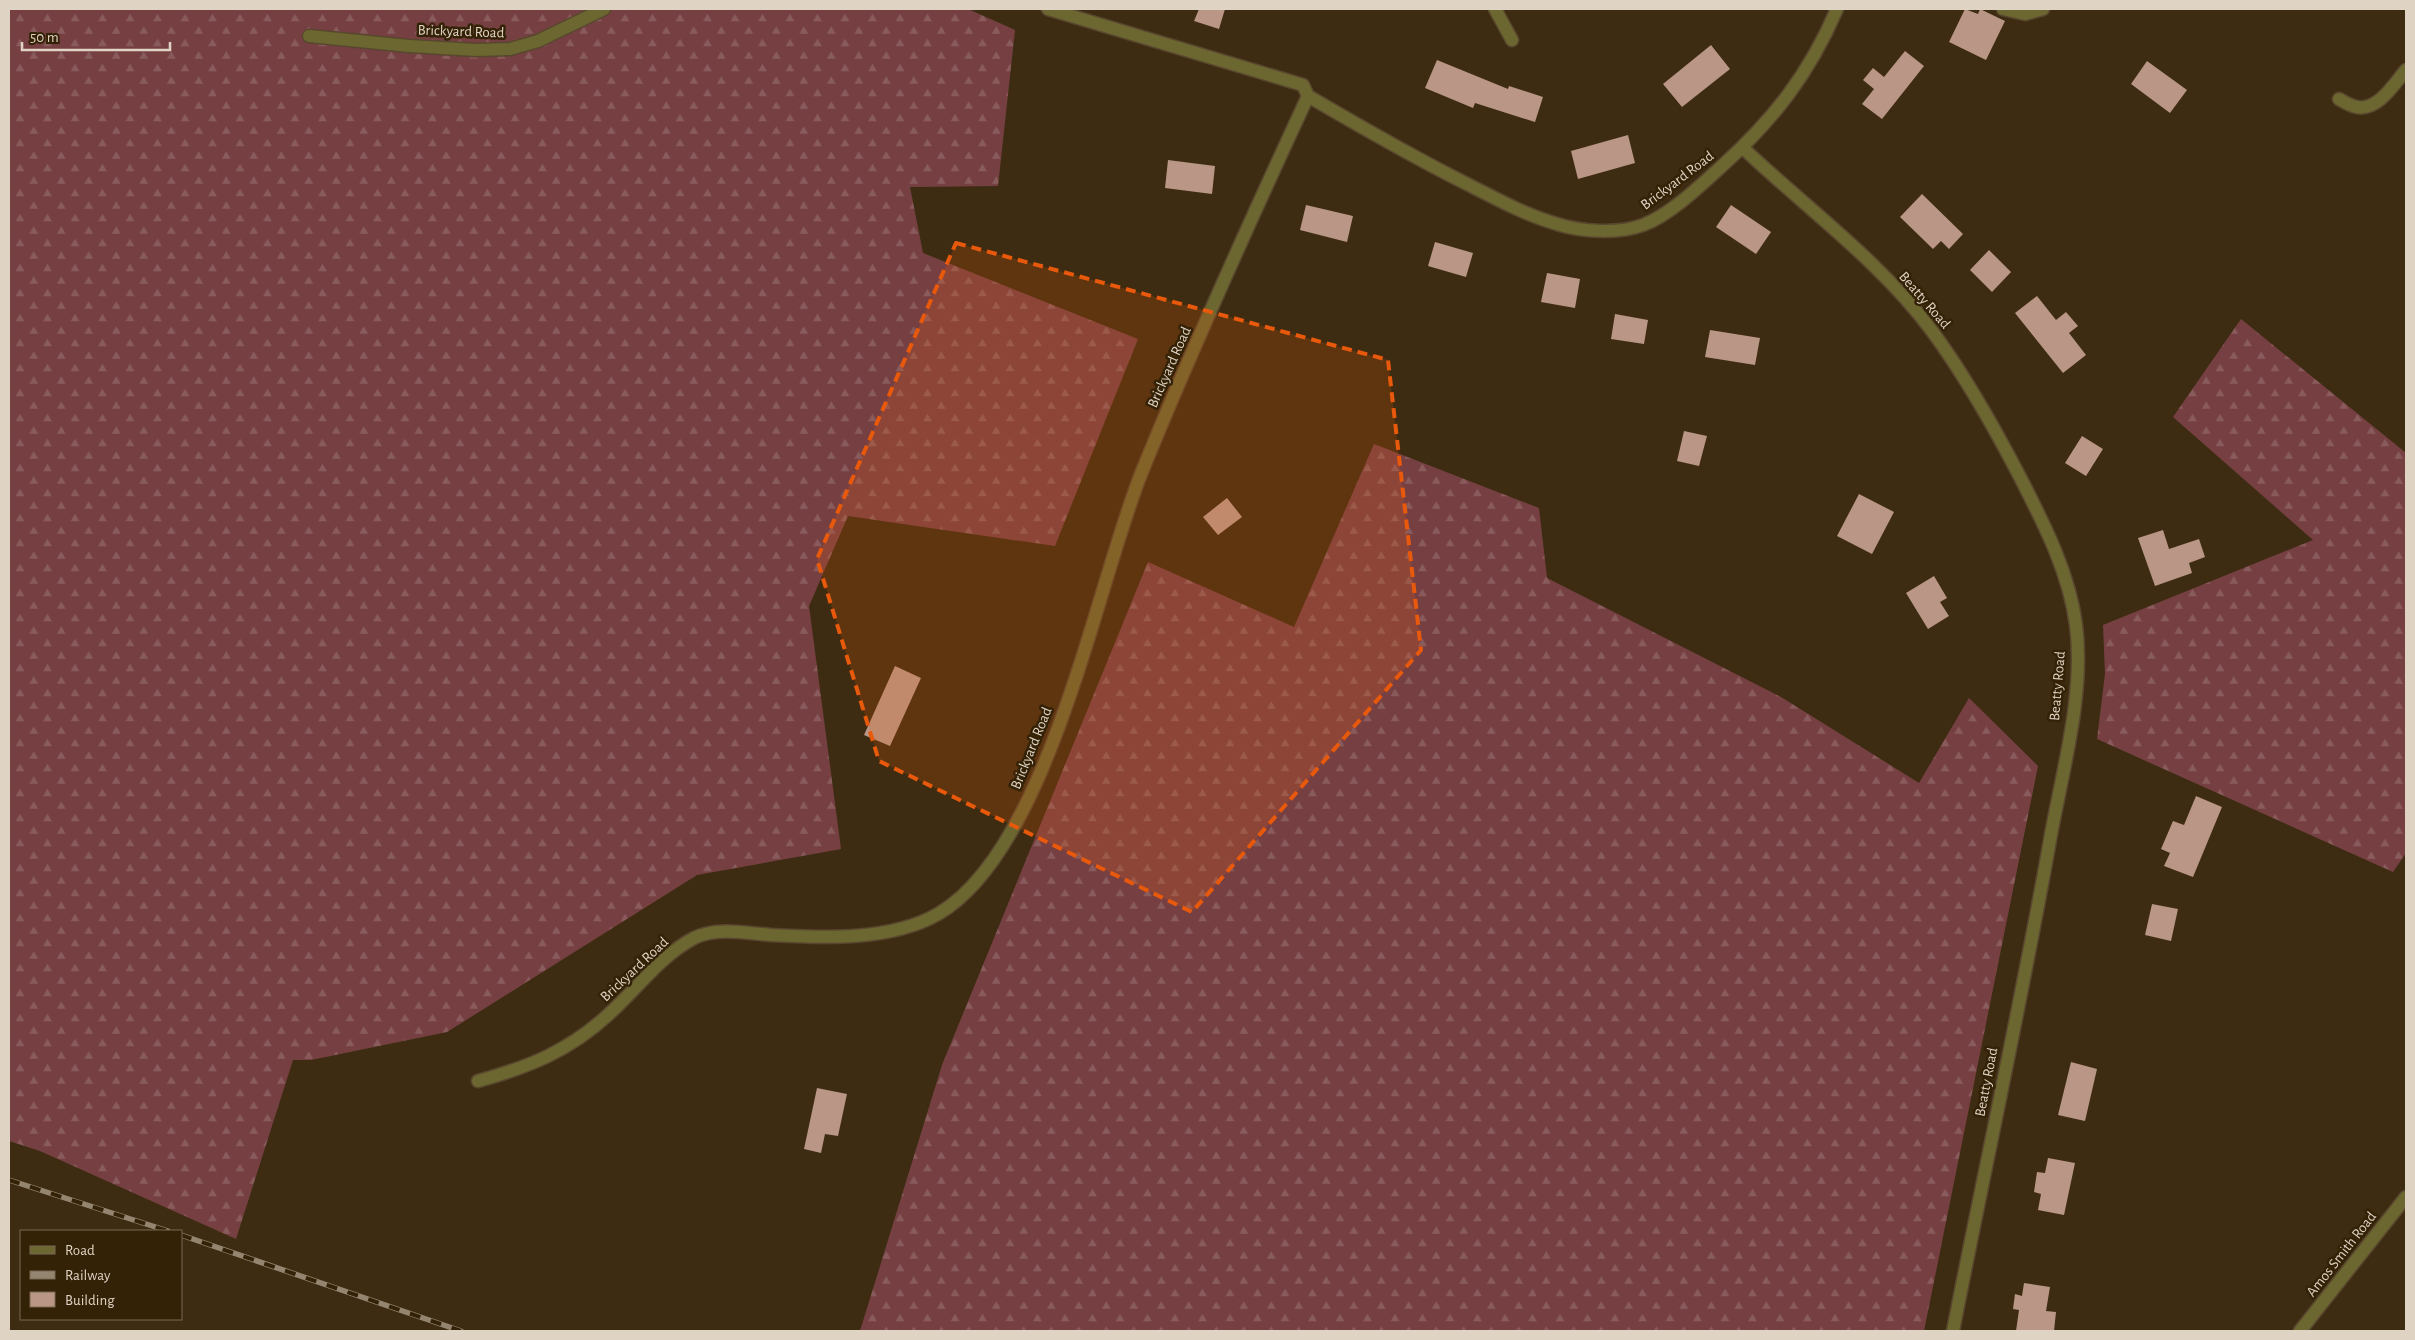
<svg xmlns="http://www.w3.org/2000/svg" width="2415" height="1340" font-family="'Alegreya Sans',sans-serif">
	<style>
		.forest { fill: url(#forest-firs) }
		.building { fill: #b99686 }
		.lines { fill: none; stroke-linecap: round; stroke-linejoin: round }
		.minor-casing { stroke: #58472e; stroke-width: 15 }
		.minor { stroke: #6c6630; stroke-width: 12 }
		.rail-casing { stroke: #948571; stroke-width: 5.5 }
		.rail { stroke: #342207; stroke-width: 4; stroke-dasharray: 11; stroke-linecap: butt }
		.marked { fill: #e8590c; fill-opacity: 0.2; stroke: #e8590c; stroke-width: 4; stroke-dasharray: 10 6; stroke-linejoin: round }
		.labels { text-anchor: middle; stroke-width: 5; stroke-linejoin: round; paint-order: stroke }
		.street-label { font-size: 15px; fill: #dfd3c4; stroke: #342207 }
	</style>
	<defs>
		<pattern id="forest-firs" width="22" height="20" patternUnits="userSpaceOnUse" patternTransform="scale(1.25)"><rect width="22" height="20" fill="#764043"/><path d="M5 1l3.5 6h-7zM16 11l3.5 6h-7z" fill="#895b5c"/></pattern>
	</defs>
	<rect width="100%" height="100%" fill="#3e2c12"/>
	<path class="forest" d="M9 9H968L1015 30 998 186 910 187 923 253 1138 339 1055 546 848 516 809 606 841 849 697 875 447 1032 311 1060H293L236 1239 40 1151 9 1141Z
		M2241 319 2406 453V853L2393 872 2097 739 2105 674 2103 625 2313 540 2173 417Z
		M1374 444 1539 508 1547 578 1781 697 1919 783 1969 698 2038 766 1924 1331H860L942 1065 1148 562 1294 627Z"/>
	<path class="building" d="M1199 9H1225L1219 29 1194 21Z
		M1965 9 1978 14 1980 9 2005 21 1986 60 1949 42Z
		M1711 45 1730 69 1682 107 1663 84Z
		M1905 51 1924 66 1882 119 1862 104 1874 89 1863 80 1873 68 1884 77Z
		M1437 60 1508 89 1509 86 1543 97 1535 122 1475 103 1473 108 1425 88Z
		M2147 61 2187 90 2170 113 2131 84Z
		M1628 135 1635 163 1578 179 1571 151Z
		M1168 160 1215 166 1212 194 1165 188Z
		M1922 194 1963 234 1949 249 1941 241 1933 249 1900 217Z
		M1306 205 1353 216 1347 242 1300 230Z
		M1731 205 1771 232 1756 254 1716 227Z
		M1435 242 1473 253 1466 277 1428 266Z
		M1989 250 2011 272 1992 292 1970 270Z
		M1547 273 1580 279 1575 308 1541 302Z
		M2037 296 2056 320 2066 312 2078 326 2069 333 2086 355 2063 373 2015 313Z
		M1615 314 1648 320 1644 344 1611 339Z
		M1710 330 1760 338 1755 365 1705 357Z
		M1684 431 1707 436 1699 466 1677 461Z
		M2082 436 2103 449 2086 476 2065 463Z
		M1859 494 1894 512 1872 554 1837 536Z
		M1227 498 1242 517 1218 535 1203 517Z
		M2163 530 2169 549 2199 539 2205 557 2189 563 2192 573 2155 586 2138 538Z
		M1934 576 1947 598 1940 602 1949 616 1928 629 1906 593Z
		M895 666 921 678 890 746 864 735Z
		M2196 796 2222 807 2193 877 2164 866 2170 853 2161 849 2173 821 2184 825Z
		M2152 904 2178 909 2171 941 2145 935Z
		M2071 1062 2097 1069 2085 1121 2058 1115Z
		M817 1088 847 1094 838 1136 825 1134 821 1153 804 1149Z
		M2048 1158 2075 1163 2064 1215 2038 1210 2041 1194 2034 1192 2037 1172 2045 1173Z
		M2024 1283 2050 1287 2046 1311 2056 1312 2054 1331H2016L2019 1310 2013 1309 2015 1294 2022 1296Z"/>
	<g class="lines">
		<defs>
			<path id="minor" d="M1048 9 1303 85 1308 96C1361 127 1413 157 1467 184 1497 199 1525 215 1557 224 1582 232 1619 234 1643 225 1670 215 1701 185 1722 166 1774 119 1809 74 1837 9
				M1495 9 1512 40
				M2003 9 2025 14 2043 9
				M309 36 409 46 476 50 510 49 538 41 604 9
				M2339 99C2344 102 2351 106 2357 107 2378 111 2394 84 2406 70
				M1743 148C1805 207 1881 262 1932 331 1966 377 1994 427 2020 477 2044 524 2069 572 2076 625 2085 694 2062 772 2050 840 2021 1004 1985 1167 1953 1331
				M478 1081C529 1067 569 1051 609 1014 637 989 660 956 694 938 717 927 746 933 771 935 824 938 891 941 938 914 1048 850 1095 590 1141 474 1193 346 1250 221 1308 96
				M2300 1331 2406 1197"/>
		</defs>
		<use href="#minor" class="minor-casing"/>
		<use href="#minor" class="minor"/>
		<defs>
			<path id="rail" d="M9 1180 168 1231
				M181 1235 461 1331"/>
		</defs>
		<use href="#rail" class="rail-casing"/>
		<use href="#rail" class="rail"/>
	</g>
	<path class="marked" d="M956 243 1388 360 1421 650 1192 912 879 761 817 559Z"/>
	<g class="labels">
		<g class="street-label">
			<text transform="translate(461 31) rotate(2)" y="5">Brickyard Road</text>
			<text transform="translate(1677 180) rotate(-37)" y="5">Brickyard Road</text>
			<text transform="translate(1925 300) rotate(49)" y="5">Beatty Road</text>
			<text transform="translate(1169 367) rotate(-66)" y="5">Brickyard Road</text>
			<text transform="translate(2057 686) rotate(-85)" y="5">Beatty Road</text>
			<text transform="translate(1031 748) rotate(-68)" y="5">Brickyard Road</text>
			<text transform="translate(634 969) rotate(-43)" y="5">Brickyard Road</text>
			<text transform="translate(1986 1082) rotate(-79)" y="5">Beatty Road</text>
			<text transform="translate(2341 1254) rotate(-52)" y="5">Amos Smith Road</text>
		</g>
	</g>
	<rect width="2415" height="1340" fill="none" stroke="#dfd3c4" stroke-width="20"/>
	<rect x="20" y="1230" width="162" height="90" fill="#342207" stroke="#786953"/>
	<rect x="30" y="1246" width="25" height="8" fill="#6c6630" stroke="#786953"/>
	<text x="65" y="1255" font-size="15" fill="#dfd3c4">Road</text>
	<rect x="30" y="1271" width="25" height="8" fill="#948571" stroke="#786953"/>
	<text x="65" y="1280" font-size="15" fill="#dfd3c4">Railway</text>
	<rect x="30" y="1292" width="25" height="15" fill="#b99686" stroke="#786953"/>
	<text x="65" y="1305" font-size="15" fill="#dfd3c4">Building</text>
	<path d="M22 42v8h148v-8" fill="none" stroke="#dfd3c4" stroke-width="2.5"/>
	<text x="30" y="42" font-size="15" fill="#dfd3c4" stroke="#342207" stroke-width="4" paint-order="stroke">50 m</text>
</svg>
